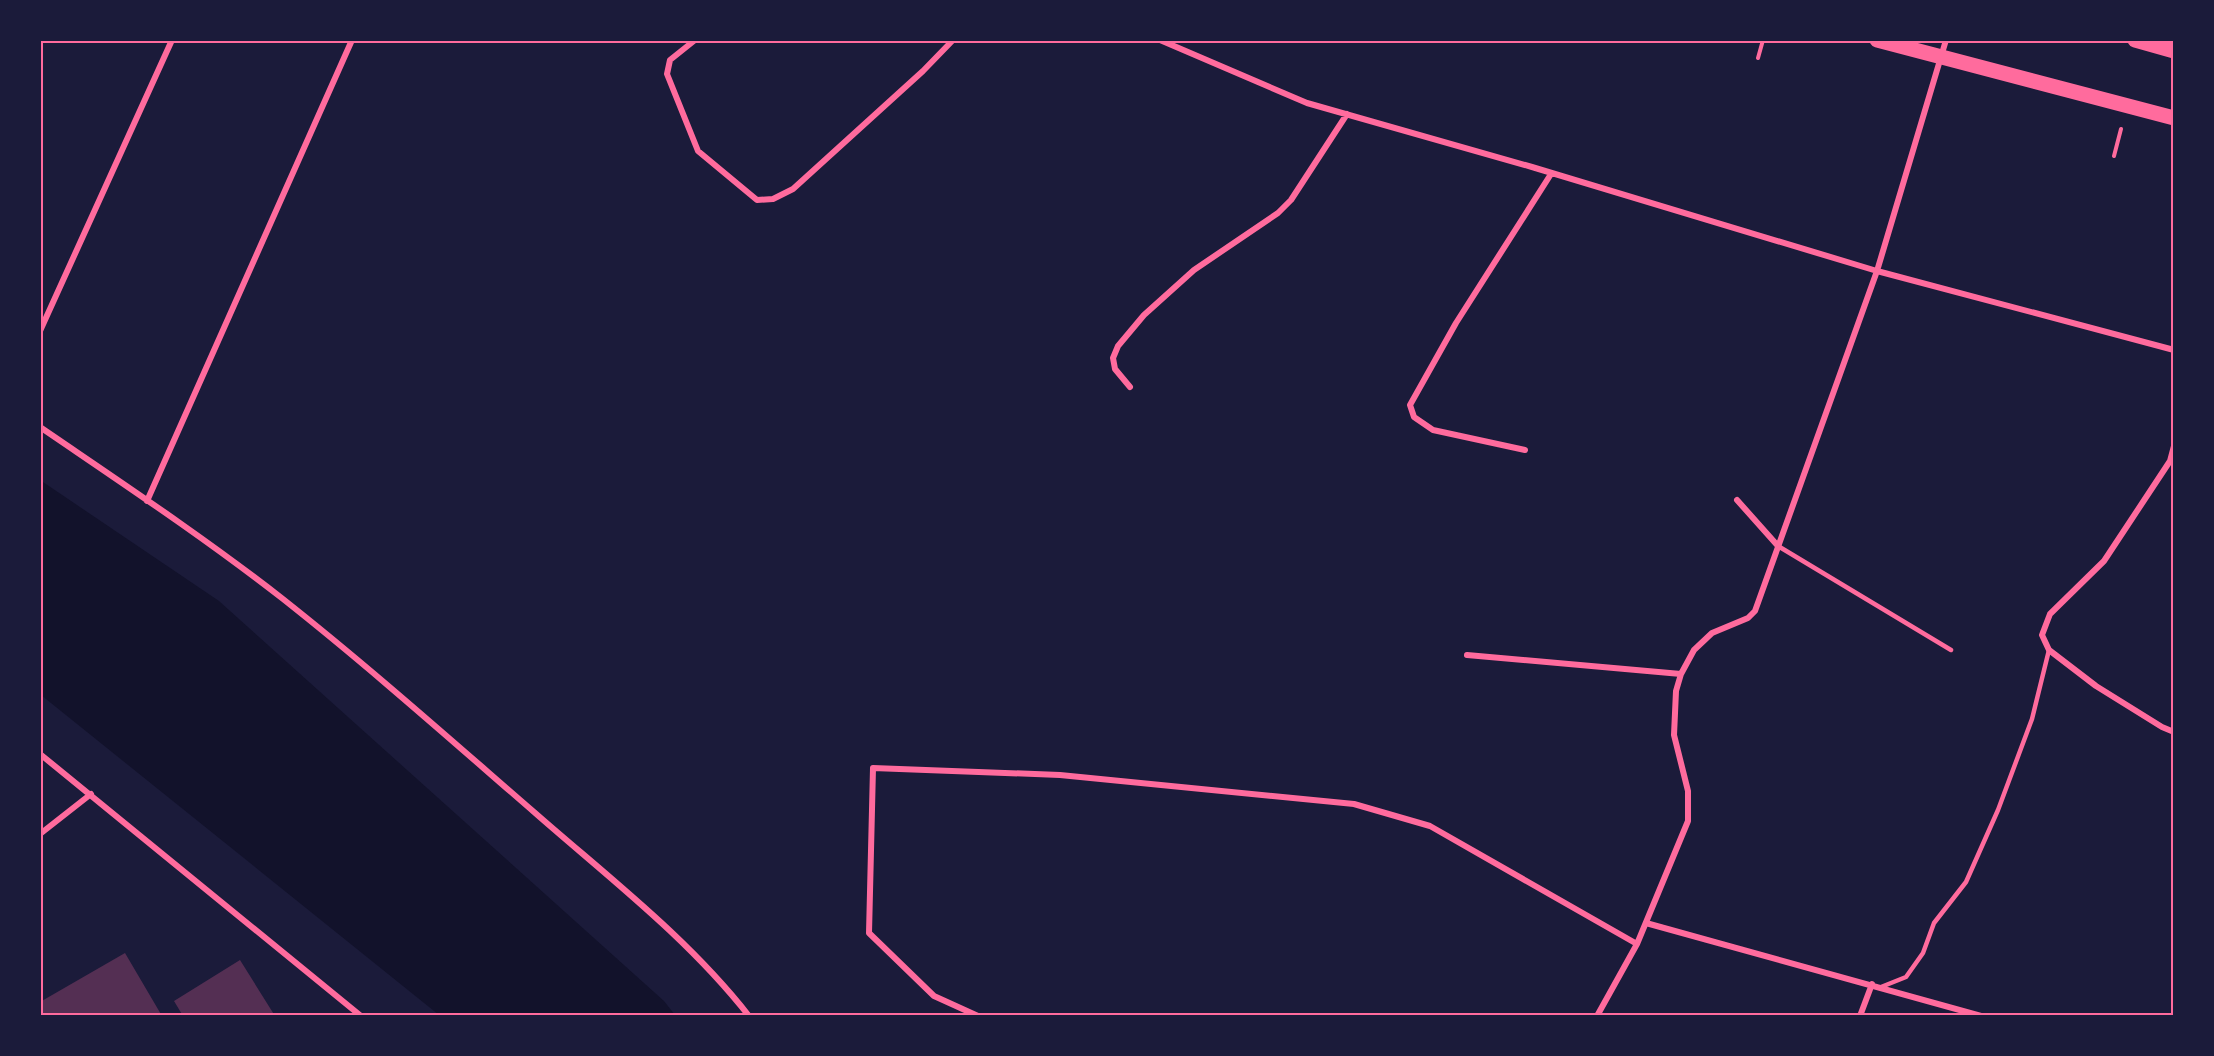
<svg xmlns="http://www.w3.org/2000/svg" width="2214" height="1056" font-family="'Asap Condensed',sans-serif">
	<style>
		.water { fill: #12122b }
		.building { fill: #542f53 }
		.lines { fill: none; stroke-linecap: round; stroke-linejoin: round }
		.path { stroke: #ff6b9d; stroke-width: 4 }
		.service { stroke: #ff6b9d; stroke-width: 4.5 }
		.minor { stroke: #ff6b9d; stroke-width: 6 }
		.primary { stroke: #ff6b9d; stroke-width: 15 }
		.neatline { fill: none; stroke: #ff6b9d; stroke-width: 2 }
	</style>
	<rect width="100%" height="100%" fill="#1b1b3a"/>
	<path class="water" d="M40 480 219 601 664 1001 675 1015H439L41 695Z"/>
	<path class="building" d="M125 953 162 1016H40V1002Z
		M240 960 275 1016H183L174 1001Z"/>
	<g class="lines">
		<path class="path" d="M1758 58 1763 40
			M2114 156 2121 129"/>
		<path class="service" d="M1778 546 1951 650
			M1881 987 1906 977 1923 953 1934 923 1966 882 1998 810 2032 719 2049 650"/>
		<path class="minor" d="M695 40 670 60 667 74 698 151 757 200 773 199 793 189 923 71 953 40
			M1160 40 1307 103 1532 167 1877 271 2174 350
			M40 331 172 40
			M1130 387 1115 369 1113 358 1118 346 1144 315 1194 270 1278 213 1291 200 1347 114
			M40 427C122 483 205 538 283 599 369 667 451 740 534 812 608 877 688 938 749 1016
			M2174 446 2170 461 2104 561 2050 614 2042 635 2049 650 2096 686 2162 727 2174 732
			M1525 450 1433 430 1414 417 1410 405 1456 323 1551 174
			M1737 500 1778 546
			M147 501 352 40
			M1467 655 1681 674
			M40 754 361 1016
			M40 834 91 794
			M1646 923 1981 1016
			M978 1016 934 996 869 933 873 768 1060 775 1354 804 1430 826 1637 944
			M1597 1016 1637 944 1688 821V791L1674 735 1676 691 1681 674 1694 650 1712 633 1748 618 1755 611 1877 271 1946 40
			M1860 1016 1872 984"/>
		<path class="primary" d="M1877 40 2174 118
			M2135 40 2174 51"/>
	</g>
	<rect width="2214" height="1056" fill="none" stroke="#1b1b3a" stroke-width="84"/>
	<rect x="42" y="42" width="2130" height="972" class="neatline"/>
</svg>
